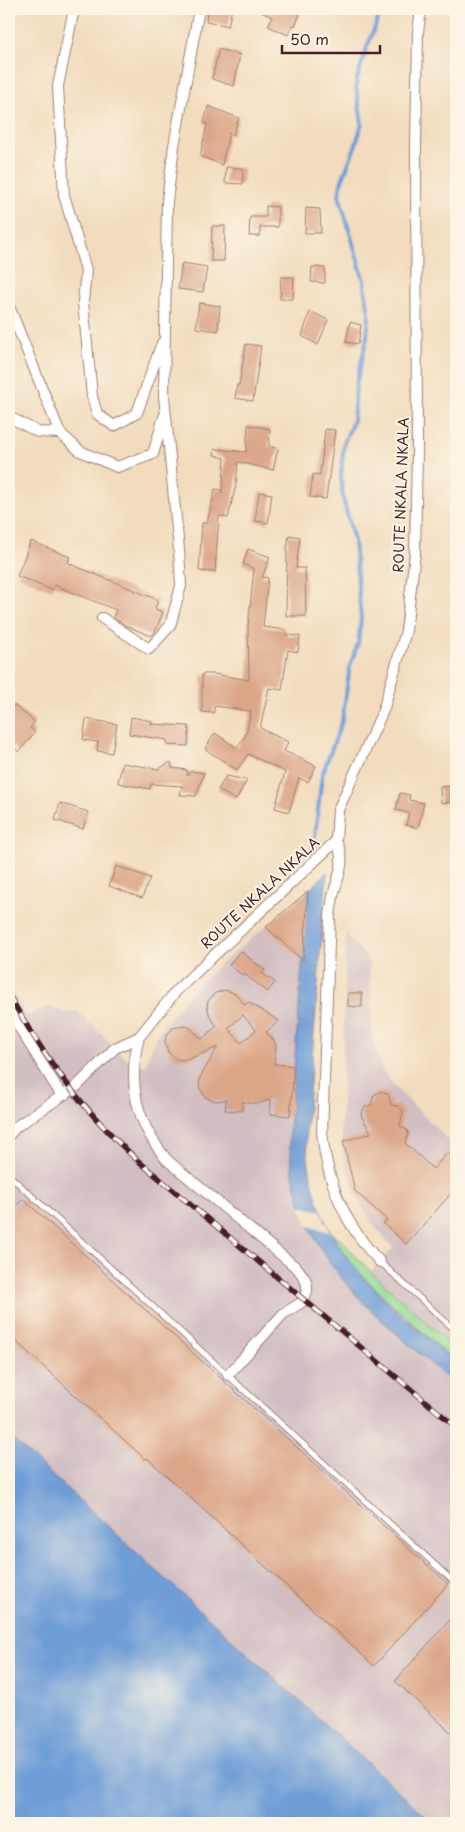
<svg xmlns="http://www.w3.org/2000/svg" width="465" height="1832" font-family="'Playpen Sans',sans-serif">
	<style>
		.industrial { fill: #d2bec2 }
		.green { fill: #95db95; stroke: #707d60 }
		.water { fill: #6e9dd7; stroke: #5c5e81 }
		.pier { fill: #f2dcbd }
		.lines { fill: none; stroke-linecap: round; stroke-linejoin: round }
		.stream { stroke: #6e9dd7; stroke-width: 4 }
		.building { fill: #dba688; fill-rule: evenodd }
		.service-casing { stroke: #9e7e74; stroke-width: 7 }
		.minor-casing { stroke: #9e7e74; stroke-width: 12 }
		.service { stroke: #fff; stroke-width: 5 }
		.minor { stroke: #fff; stroke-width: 10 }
		.rail-casing { stroke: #4a1f2b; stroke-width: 5.5 }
		.rail { stroke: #fcf5e5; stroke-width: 4; stroke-dasharray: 11; stroke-linecap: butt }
		.labels { text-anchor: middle; stroke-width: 4; stroke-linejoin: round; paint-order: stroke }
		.street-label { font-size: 14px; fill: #4a1f2b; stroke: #fcf5e5 }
	</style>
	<rect width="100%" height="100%" fill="#fcf5e5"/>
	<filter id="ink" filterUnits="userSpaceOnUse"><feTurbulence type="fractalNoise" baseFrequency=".02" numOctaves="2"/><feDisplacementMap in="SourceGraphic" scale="10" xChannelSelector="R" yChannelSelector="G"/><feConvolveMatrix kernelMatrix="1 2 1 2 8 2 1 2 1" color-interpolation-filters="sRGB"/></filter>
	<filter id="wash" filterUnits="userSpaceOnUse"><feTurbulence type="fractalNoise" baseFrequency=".0096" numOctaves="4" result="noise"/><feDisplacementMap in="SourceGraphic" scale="20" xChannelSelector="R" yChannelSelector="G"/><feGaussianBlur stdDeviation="1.12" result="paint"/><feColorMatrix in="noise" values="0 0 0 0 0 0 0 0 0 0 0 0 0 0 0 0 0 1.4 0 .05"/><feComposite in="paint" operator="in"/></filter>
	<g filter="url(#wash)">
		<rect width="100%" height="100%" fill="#f2dcbd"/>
		<path class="industrial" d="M308 891 289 1132V1153L296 1194 312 1234 335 1271 365 1303 456 1386V1823H433L9 1436V986L27 1016 49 1006 65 1013 77 1011 131 1063 145 1066 156 1036 184 1000 217 967Z
			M346 931 352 943 363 952 369 963 373 1043 382 1070 394 1086 456 1148V1349L371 1272 393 1248 374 1226 359 1201 346 1168 343 1150 341 1132Z"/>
		<path class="green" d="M330 1232 341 1240 371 1272 456 1349V1363L362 1276 349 1261Z"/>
		<path class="water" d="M327 872 306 1132C310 1249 377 1291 456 1363V1386C370 1308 292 1260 289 1132L308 891Z
			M9 1436 433 1823H9Z"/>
		<path class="pier" d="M300 1206 321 1211 330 1232 308 1226Z"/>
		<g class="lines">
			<path class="stream" d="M313 854 322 775 342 721 350 666 358 643 361 619 354 541 343 498 341 477 344 443 353 421 356 385 367 337 369 314 364 281 339 195 341 183 356 144 362 123 356 87 357 79 367 47 382 9"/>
		</g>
		<g id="blocks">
			<path class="building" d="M207 9H232L228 26 206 21Z
				M254 9H288L300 14 295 26 293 25 288 35 268 26 272 17Z
				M219 49 240 55 234 86 212 79Z
				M208 106 239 118 233 135 229 133 222 165 200 156 207 124 204 123Z
				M226 167 243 168V184L225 183Z
				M266 206 278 207V227H260V236H249L250 217H266Z
				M306 208 320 209 321 233H305Z
				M212 226H225L224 261H211Z
				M182 263 207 267 203 292 178 289Z
				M312 267 325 268V283L311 282Z
				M281 277H294L293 299H280Z
				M199 303 220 306 218 331 196 328Z
				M310 311 328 320 318 345 302 336Z
				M350 322 361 325 358 344 346 342Z
				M246 344 261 346 253 401 235 398 237 385H239Z
				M248 425 270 429 269 446 278 449 273 470 238 462 236 485 228 518 219 516 215 572 199 571 202 523H207L215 489 221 490 222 493 225 458 214 455 215 449 246 452Z
				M325 429 335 430 326 499 310 497 313 474 320 475Z
				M259 492 272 494 268 523 255 521Z
				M289 535 300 537 296 568H305L306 616H286L287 549Z
				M31 541 70 557 68 563 158 600 155 609 163 612 155 632 151 636 127 626 113 617 116 610 54 585 52 590 17 576Z
				M248 549 270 557 262 577 268 578 263 627 286 630V635L300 636 298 652 288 650 282 690 269 688 260 728 288 742 284 751 316 766 308 782 299 778 289 812 275 808 285 772 248 754 237 770 205 749 215 733 237 748 246 734 251 711 214 706V713L202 712V674H214L249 680 248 627 254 569 243 564Z
				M14 705 35 722 30 728 35 732 19 752 9 743V711Z
				M131 717 152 721 151 724 189 726 188 746 167 745V740L129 734Z
				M86 719 117 724 112 753 97 751 98 742 83 740Z
				M171 762 172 768 187 770V776L191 771 204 773 196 796 180 795 182 786 151 784 150 789 118 783 122 763 158 769Z
				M226 776 247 780 236 800 218 790Z
				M456 786V802L441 803 440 787Z
				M400 793 410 795 409 800 424 803 418 828 406 825 409 813 396 810Z
				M60 803 88 812 83 829 55 820Z
				M116 866 150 878 142 898 109 886Z
				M308 891 306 922 303 961 266 927Z
				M240 951 265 970 262 973 275 982 268 992 243 973 242 975 229 965Z
				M226 990 236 994 245 1005 248 1002 279 1021 266 1032 274 1041 276 1046 274 1064 294 1066 290 1116 270 1114 271 1099 258 1104 242 1102V1111L225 1110 226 1100 215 1101 205 1097 199 1087 200 1077 218 1047 186 1060 176 1059 168 1052 165 1042 166 1036 173 1028 184 1026 189 1027 202 1039 217 1026 210 1017 207 1006 208 1001 215 993ZM243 1015 256 1030 241 1043 228 1028Z
				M348 993H362V1007L348 1006Z
				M381 1091 388 1094 391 1105 398 1106 403 1111 400 1126 407 1130 408 1134 405 1143 433 1169 448 1152 456 1159V1188L406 1244 383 1223 387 1220 355 1191 343 1141 371 1133 362 1117 361 1113 365 1107 371 1105 374 1095Z
				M23 1199 448 1584 374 1666 147 1458 145 1459 9 1335V1214Z
				M456 1613V1737L395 1681Z"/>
		</g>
	</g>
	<g filter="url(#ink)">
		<use href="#blocks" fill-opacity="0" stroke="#9e7e74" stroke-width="1"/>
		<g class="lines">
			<defs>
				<path id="service" d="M9 1175 456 1584
					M380 1262 456 1331"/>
				<path id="minor" d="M74 9 58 86 64 195 86 270 83 302 92 396 97 414 114 426 137 413 162 343
					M9 306 60 433 80 451 117 467 153 454 164 417
					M9 417 38 432 60 433
					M102 618 149 649 170 626 181 586 179 550 164 396 167 201 174 146 199 9
					M336 841C346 862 340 871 334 892 332 900 331 908 330 916L322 1133C327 1183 345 1226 380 1262
					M9 1011 62 1096
					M139 1037 177 990 336 841 338 810 383 711 406 631 415 553 417 452 416 145 418 32 421 9
					M9 1135 17 1126 77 1086 115 1048 139 1037C127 1084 136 1122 167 1160L298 1269 305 1279 307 1285V1291L302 1302 283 1314 228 1375"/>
			</defs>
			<use href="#service" class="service-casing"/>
			<use href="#minor" class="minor-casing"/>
			<use href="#service" class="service"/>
			<use href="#minor" class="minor"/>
			<defs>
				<path id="rail" d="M9 995C45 1059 82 1109 136 1159L456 1427"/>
			</defs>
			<use href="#rail" class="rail-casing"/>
			<use href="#rail" class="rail"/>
		</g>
	</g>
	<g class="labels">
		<g class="street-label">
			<text transform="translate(401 495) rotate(-88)" y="5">ROUTE NKALA NKALA</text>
			<text transform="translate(260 893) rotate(-43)" y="5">ROUTE NKALA NKALA</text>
		</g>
	</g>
	<rect width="465" height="1832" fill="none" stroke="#fcf5e5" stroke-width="30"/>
	<path d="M282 45v8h98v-8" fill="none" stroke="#4a1f2b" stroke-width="2.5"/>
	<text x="290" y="45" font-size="15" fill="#4a1f2b" stroke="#fcf5e5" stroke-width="4" paint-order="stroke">50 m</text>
</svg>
